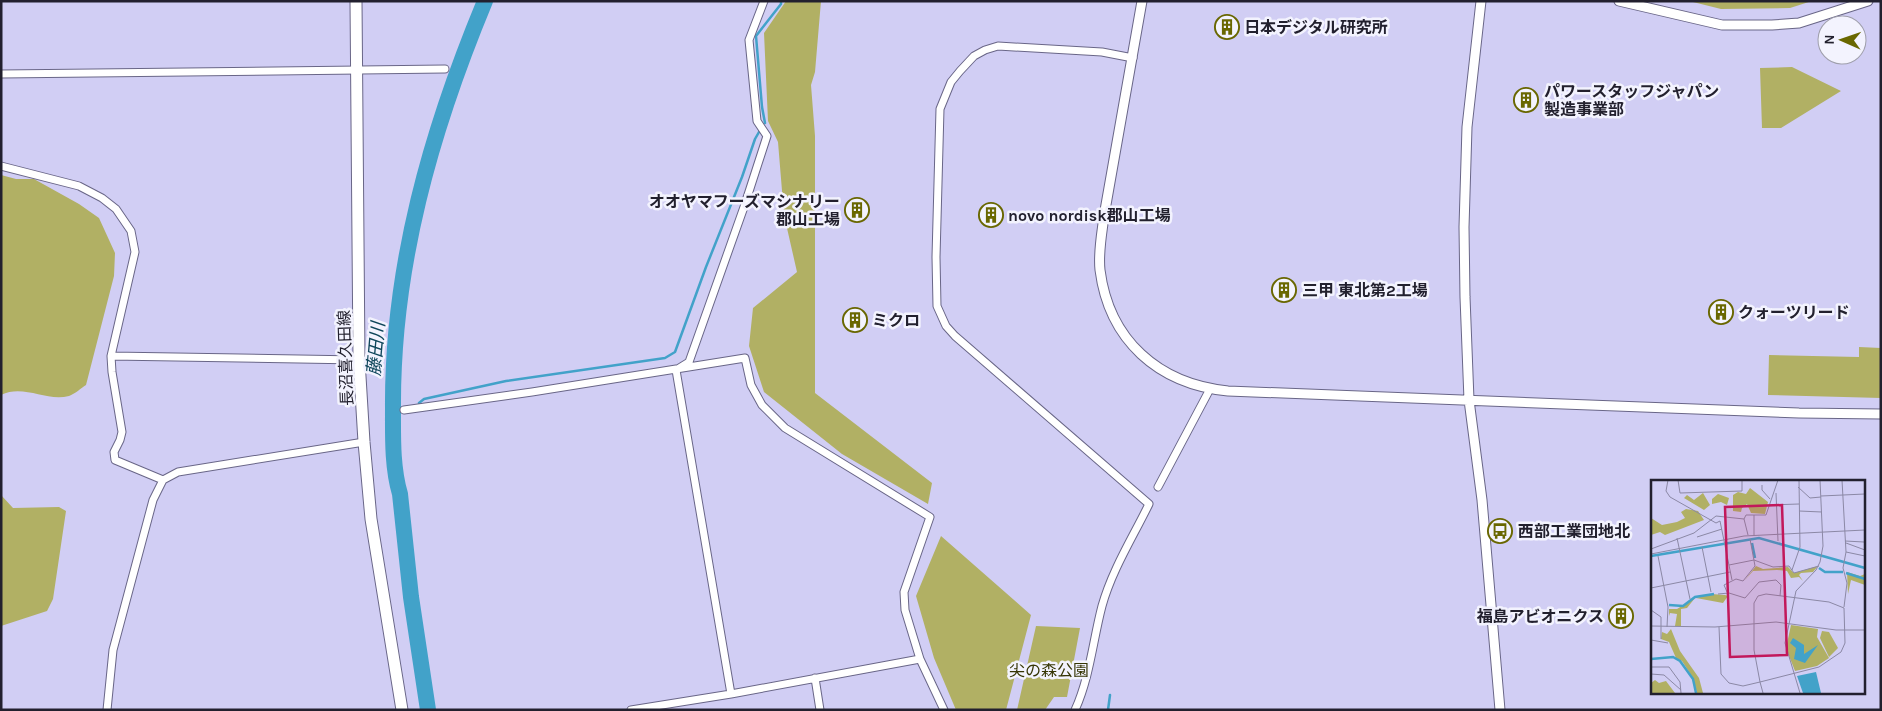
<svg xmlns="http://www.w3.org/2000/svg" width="1882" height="711" font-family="Karla,'Noto Sans JP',sans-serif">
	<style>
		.green { fill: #b1b064 }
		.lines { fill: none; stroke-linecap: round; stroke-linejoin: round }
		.stream { stroke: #42a2c9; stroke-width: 2.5 }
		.river { stroke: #42a2c9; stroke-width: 16 }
		.minor-casing { stroke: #696687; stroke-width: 9 }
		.tertiary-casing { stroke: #696687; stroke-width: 11 }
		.primary-casing { stroke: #696687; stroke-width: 13 }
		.minor { stroke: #fff; stroke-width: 7 }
		.tertiary { stroke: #fff; stroke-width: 9 }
		.primary { stroke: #fff; stroke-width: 11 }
		.labels { text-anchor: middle; stroke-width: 5; stroke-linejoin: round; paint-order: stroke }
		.poi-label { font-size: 16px; font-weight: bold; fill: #22202e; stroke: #f3f3fe; text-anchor: start }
		.street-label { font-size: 16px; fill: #22202e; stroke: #f3f3fe }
		.park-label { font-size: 16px; fill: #363505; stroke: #f3f3fe }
		.water-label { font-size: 18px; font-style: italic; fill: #0f465b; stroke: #f3f3fe }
		.inset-river { fill: none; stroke: #42a2c9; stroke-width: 2.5 }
		.inset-road { fill: none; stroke: #8b88a5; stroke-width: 1 }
		.view { fill: #c2185b; fill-opacity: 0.15; stroke: #c2185b; stroke-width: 2.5 }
		.inset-edge { fill: none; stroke: #22202e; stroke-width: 2.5 }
	</style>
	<rect width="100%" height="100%" fill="#d1cef4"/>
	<path class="green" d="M786 1H821L815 72 811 85 815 136V393L932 483 928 504 842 454 764 392 749 346 753 308 797 272 784 215 778 142 768 121 764 33Z
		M1689 1H1812L1790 8 1721 9Z
		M1792 67 1841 91 1781 128H1762L1760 68Z
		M1 175 16 179H34L79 204 99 218 115 253 114 276 86 385C81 388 75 394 69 396 46 402 24 384 1 395Z
		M1859 347 1881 348V398L1768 395 1769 355 1859 357Z
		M1 495 13 508 59 507 66 511 53 599 47 611 1 626Z
		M941 536 1031 615 1006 710H956L934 658 916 596Z
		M1036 626 1080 628 1067 697H1054L1045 710H1017Z"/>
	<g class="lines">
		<path class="stream" d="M765 123 762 107 756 36 781 4V1
			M419 403 424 399 506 381 665 358 675 352 706 267 742 177 755 139 759 132
			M1108 710 1110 695"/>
		<path class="river" d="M428 710 411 597 400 494C392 467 393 436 393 408 392 267 431 131 485 1"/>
		<defs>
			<path id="minor" d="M1 74 445 69
				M1 166 79 186 102 198 116 209 131 231 135 252 111 356 112 372 122 432 120 440 114 452 115 460 163 480
				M111 356 359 360
				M404 410 532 392 745 358 751 385 762 405 785 428 930 517 904 592 905 610 920 659 944 710
				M1158 487 1210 389
				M815 678 820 710
				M731 694 676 370 689 362 744 207 767 136 757 121 749 40 764 1
				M107 710 113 650 153 500 163 480 178 472 364 442
				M631 710 731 694 920 659
				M1075 710C1090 677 1093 640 1102 606 1112 570 1133 537 1149 504L955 336 946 326 937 306 936 257 940 109 951 82 960 71 974 56 985 50 998 46 1102 52 1133 58"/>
			<path id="tertiary" d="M1142 1 1104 216C1102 233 1098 252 1100 270 1109 340 1158 384 1228 391L1799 413 1881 414
				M1481 1 1467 127 1464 227 1465 297 1469 400 1482 500 1500 710
				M1619 1 1722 25H1772L1799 23 1868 1"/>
			<path id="primary" d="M356 1 359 360 364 442 371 519 402 710"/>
		</defs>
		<use href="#minor" class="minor-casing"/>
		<use href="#tertiary" class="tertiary-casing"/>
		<use href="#primary" class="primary-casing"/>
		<use href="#minor" class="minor"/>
		<use href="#tertiary" class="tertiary"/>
		<use href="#primary" class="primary"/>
	</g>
	<defs>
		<symbol id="building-ring" viewBox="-11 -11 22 22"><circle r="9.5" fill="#f3f3fe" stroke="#696700" stroke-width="1.5"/><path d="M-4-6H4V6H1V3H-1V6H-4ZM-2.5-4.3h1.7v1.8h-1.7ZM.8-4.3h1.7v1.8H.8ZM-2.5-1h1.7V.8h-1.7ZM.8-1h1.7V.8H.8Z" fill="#696700"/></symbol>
		<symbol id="bus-ring" viewBox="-11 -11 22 22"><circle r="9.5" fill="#f3f3fe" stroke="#696700" stroke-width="1.5"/><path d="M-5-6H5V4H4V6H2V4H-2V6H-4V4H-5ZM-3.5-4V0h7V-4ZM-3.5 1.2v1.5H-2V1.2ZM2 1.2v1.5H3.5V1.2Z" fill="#696700"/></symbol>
	</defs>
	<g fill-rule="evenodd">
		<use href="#building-ring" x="1213" y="13" width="28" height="28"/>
		<use href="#building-ring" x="1512" y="86" width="28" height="28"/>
		<use href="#building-ring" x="843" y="196" width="28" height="28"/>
		<use href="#building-ring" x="977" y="201" width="28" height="28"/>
		<use href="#building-ring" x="1270" y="276" width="28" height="28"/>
		<use href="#building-ring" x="1707" y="298" width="28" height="28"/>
		<use href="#building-ring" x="841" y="306" width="28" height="28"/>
		<use href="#bus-ring" x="1486" y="517" width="28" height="28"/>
		<use href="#building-ring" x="1607" y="602" width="28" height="28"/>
	</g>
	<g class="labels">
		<g class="poi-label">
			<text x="1244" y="33">日本デジタル研究所</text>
			<text x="1544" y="97">パワースタッフジャパン<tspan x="1544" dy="18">製造事業部</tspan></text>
			<text x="840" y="207" text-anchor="end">オオヤマフーズマシナリー<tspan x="840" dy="18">郡山工場</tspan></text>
			<text x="1008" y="221">novo nordisk郡山工場</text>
			<text x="1302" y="296">三甲 東北第2工場</text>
			<text x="1738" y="318">クォーツリード</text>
			<text x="872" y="326">ミクロ</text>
			<text x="1518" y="537">西部工業団地北</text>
			<text x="1604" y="622" text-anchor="end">福島アビオニクス</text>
		</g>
		<g class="street-label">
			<text transform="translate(345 358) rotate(-92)" y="6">長沼喜久田線</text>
		</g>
		<g class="park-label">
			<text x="1049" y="676">尖の森公園</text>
		</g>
		<g class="water-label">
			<text transform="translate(376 349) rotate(-85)" y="6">藤田川</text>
		</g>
	</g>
	<g transform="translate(1651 480)">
		<rect width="214" height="214" fill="#d1cef4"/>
		<path d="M99 8 117 22 114 34 100 33 96 24 91 28 90 32 82 31V15L87 12 95 14ZM52 13 59 25 53 30 33 18 36 15 43 20ZM67 14 78 18 76 25 70 22 61 24V19ZM35 29 47 31 53 40 14 55 9 52 0 55V38L11 45 26 42 34 38 30 32ZM105 86 112 89 137 87 143 93 167 86 162 92 150 93 148 95 152 101 148 97 140 98 136 91 126 90 102 91 93 101ZM196 92 209 96 214 94V105L200 100 197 114ZM60 114 74 115 77 116 72 123 45 118ZM44 118 36 128 30 129V146H24L26 134 19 133 18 136V129H26ZM140 145 167 149 166 157 178 178 166 186 144 191 135 168ZM20 149 29 171 48 198 52 213H46L42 198 31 181 25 178 18 162 10 159 11 152 16 154ZM171 151 178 152 187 168 178 177 169 158ZM4 200 8 203 15 201 24 213H0V203Z" fill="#b1b064"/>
		<path d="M142 158 153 165V174L167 165 154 183 143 179 145 168 139 163ZM165 192 170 213H152L146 196Z" fill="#42a2c9"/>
		<path class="inset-river" d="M101 63 104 78M0 76 108 58 214 88M168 88 174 92H192M195 93 214 99M18 125 32 126 44 117 63 114M0 179 22 177 29 181 42 199 45 213"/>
		<path class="inset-road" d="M17 0 15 11 19 17 65 43 69 41 81 100M27 0 29 13 91 11V0M191 0 195 72 192 88 196 103 193 127M111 5V10L119 19M147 7 159 18 170 17M125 13 127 61M170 16 214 14M118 25 148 24M148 31 171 32M103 35V55M93 39 95 35H115L127 0M46 57 71 49M26 58 39 119M194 61 213 62M195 63 214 70M51 67 60 112M0 69 43 53 65 36 93 39 97 55M195 72 214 76M0 74 93 56 214 50M7 76 17 127 16 147M78 85 103 80 122 87 138 86 143 93 168 86M141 90 149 67 148 0M0 108 79 92M76 112 73 105 85 99 92 101 104 86 99 59M67 114 78 113 94 118 108 102 125 100 130 105 129 116M0 130 10 137V159M0 146 64 147 125 142 185 150H214M68 147 70 194 78 203 92 206 109 202 103 170V123L107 116 115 114 178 122 193 128 194 163 190 172 168 187 109 202 112 213M0 160 17 163M0 187H18L29 202 30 213M0 194 13 195 30 210M149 213 134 163 145 111 165 90 169 82 172 66 169 0"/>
		<path class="view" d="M131 25 136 175 79 177 74 27Z"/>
		<rect width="214" height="214" class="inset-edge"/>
	</g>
	<rect width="1882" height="711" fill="none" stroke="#22202e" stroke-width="5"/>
	<g transform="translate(1842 40) rotate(272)"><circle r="24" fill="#f3f3fe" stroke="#9f9fab"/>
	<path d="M0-4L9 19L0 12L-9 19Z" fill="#696700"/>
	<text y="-8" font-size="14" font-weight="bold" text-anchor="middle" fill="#22202e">N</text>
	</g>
</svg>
